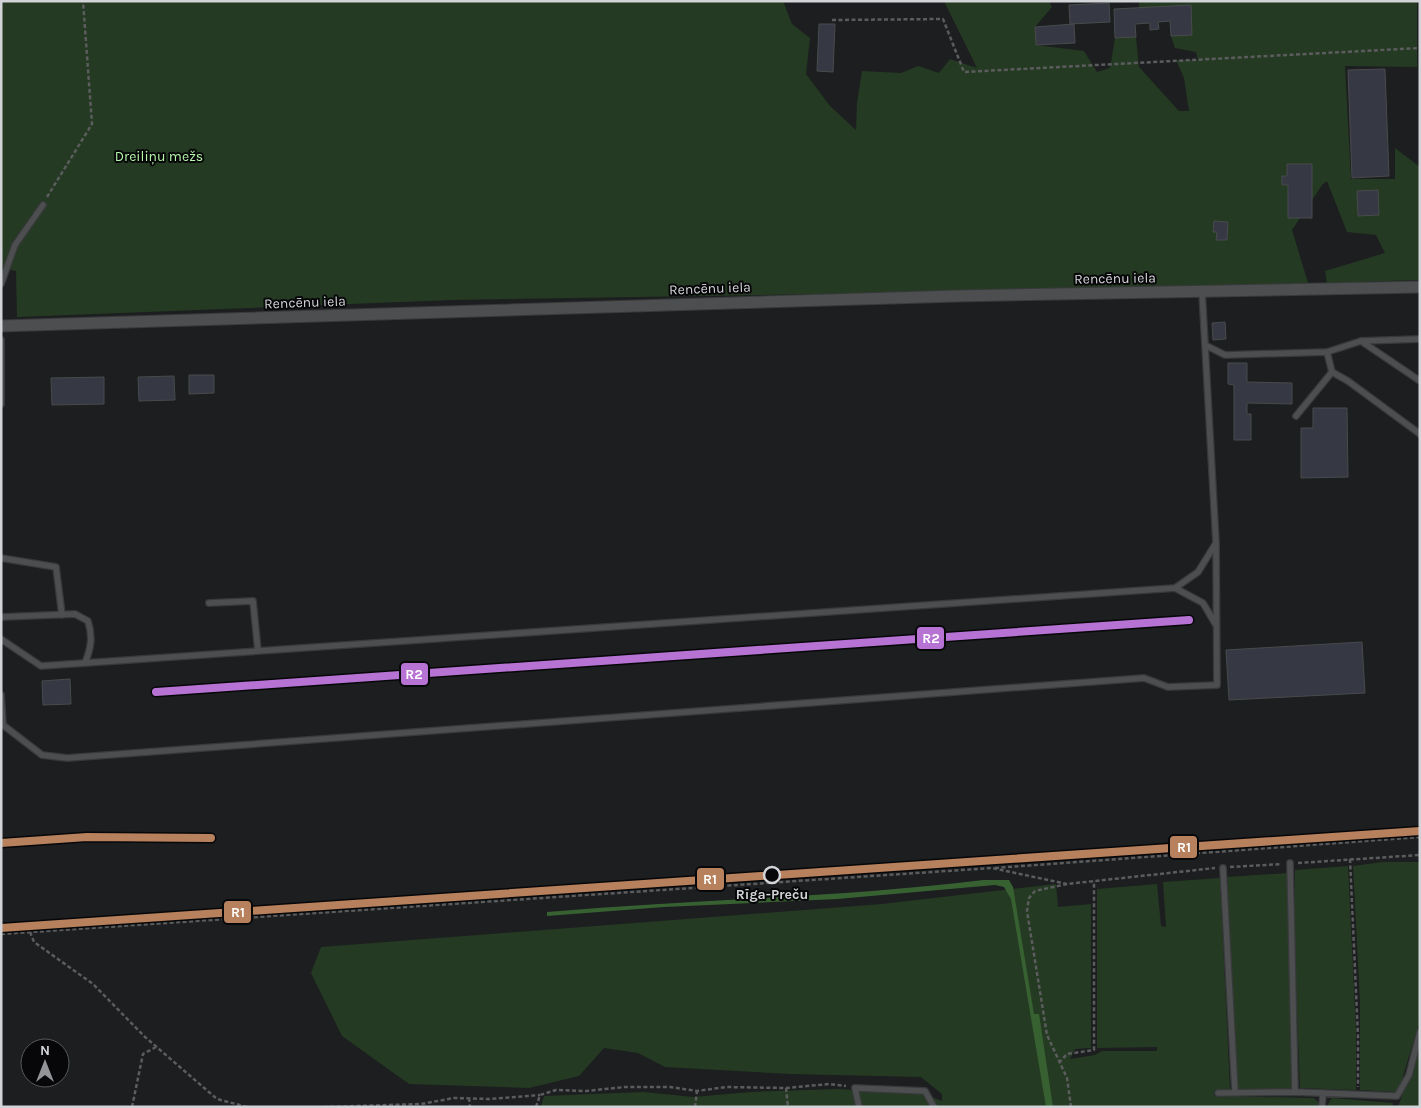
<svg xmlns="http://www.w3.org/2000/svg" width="1421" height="1108" font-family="Karla,sans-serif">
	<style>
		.green { fill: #253a22 }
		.water { fill: #386132 }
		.building { fill: #363944; stroke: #494a4c }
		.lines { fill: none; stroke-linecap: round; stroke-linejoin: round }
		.service-casing { stroke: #38393a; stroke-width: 8 }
		.minor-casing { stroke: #38393a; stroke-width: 13 }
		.path { stroke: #5b5c5d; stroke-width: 2.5; stroke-dasharray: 4 2.5; stroke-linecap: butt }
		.service { stroke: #4c4e50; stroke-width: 5.5 }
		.minor { stroke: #4c4e50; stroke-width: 11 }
		.rail-1-casing { stroke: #070709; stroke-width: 11 }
		.rail-2-casing { stroke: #070709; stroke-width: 11 }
		.rail-1 { stroke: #b6815c; stroke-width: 8 }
		.rail-2 { stroke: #b673d3; stroke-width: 8 }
		.stop-dot { fill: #070709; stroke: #d2d4d7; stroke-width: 2.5 }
		.labels { text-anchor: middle; stroke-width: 4; stroke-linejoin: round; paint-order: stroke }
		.park-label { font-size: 14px; fill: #b4f7a8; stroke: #070709 }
		.street-label { font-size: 14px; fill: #d2d4d7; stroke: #070709 }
		.stop-label { font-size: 14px; font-weight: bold; fill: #d2d4d7; stroke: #070709 }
		.line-badge { stroke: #070709; stroke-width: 2 }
		.badge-label { font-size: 14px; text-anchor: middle; font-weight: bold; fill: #fff }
	</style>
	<rect width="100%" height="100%" fill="#1c1e20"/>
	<path class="green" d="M1 1H783L792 24 810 38 806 74 830 106 856 130 857 103 862 71 901 73 918 66 939 73 950 59 977 68 944 1H1049L1052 7 1035 27 1036 45 1084 51 1097 72 1110 68 1115 38 1136 37 1139 67 1179 111H1189L1184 78 1176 60H1198L1196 52 1175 48 1171 36 1192 34 1191 6 1139 8V1H1417V67L1345 66 1351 179H1395V148L1420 167V280L1327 283 1325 271 1385 253 1376 235 1347 232 1327 181 1322 185 1292 230 1309 286 452 300 17 317 16 271 1 268Z
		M1383 862H1420V1020L1400 1086 1395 1092 1360 1090V1003L1353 866Z
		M1348 866 1356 1030V1090L1300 1088 1295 961V870Z
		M1287 873 1293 1090 1236 1089 1227 877Z
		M1220 878 1230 1089 1214 1090V1096L1314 1098 1319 1103V1107H541L544 1096 644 1092 693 1097 751 1092 837 1089 924 1094 942 1101V1094L921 1077 791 1074 665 1067 638 1053 604 1048 579 1076 529 1088 409 1084 342 1036 311 973 321 947 882 904 1056 884 1058 907 1091 904V1048L1075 1049 1070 1059 1095 1055 1102 1051H1157V1047L1097 1048V889L1157 884 1161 926 1166 927 1163 882Z
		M1420 1046V1107H1398Z
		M1332 1098 1393 1103 1392 1107H1326Z"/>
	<path class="water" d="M983 880H1009L1013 887 1034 1014H1039L1053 1107H1046L1011 899 1004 887 995 885 837 899 664 907 547 916V912C692 899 838 898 983 880Z"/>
	<path class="building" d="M1109 3 1110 22 1070 24 1069 5Z
		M1191 5 1192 35 1171 36 1170 21 1158 22 1159 29 1150 30V23L1135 24 1136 37 1115 38 1114 9Z
		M819 24H835L833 72 817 71Z
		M1074 24 1075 43 1036 45 1035 27Z
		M1385 69 1389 176 1352 178 1348 70Z
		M1287 164H1312V218H1288V185H1282V176H1287Z
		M1378 190 1379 215 1358 216 1357 191Z
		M1214 221 1228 222 1227 240H1216L1217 232H1213Z
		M1225 322 1226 339 1213 340 1212 323Z
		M1228 363H1247V382L1292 383V404L1247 403V414H1251V440H1234V385L1228 384Z
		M189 375H214V393L189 394Z
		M174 376 175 400 139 401 138 377Z
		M104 377V404L52 405 51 378Z
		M1313 408H1347L1348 477 1301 478V428H1313Z
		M1362 642 1365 693 1229 700 1226 650Z
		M70 679 71 704 43 705 42 681Z"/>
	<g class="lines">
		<defs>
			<path id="service" d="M1 284 15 245 43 205
				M1 340V404
				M1361 341 1420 381
				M1205 345 1225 355 1327 352 1361 341 1420 339
				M1327 352 1332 372 1348 381 1420 434
				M1296 416 1332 372
				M1 558 56 567 62 615
				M1175 588 1203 603 1216 625
				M209 603 253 601 258 651
				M1 617 75 614 88 621C93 637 91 648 85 663
				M1 639 41 666 1175 588 1198 572 1216 543 1202 291
				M1 695 3 725 42 755 67 758 1144 678 1168 687 1217 685 1216 544
				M1290 863 1295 1092
				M1223 868 1235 1092
				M1218 1093 1295 1092 1397 1096 1409 1075 1420 1032
				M859 1107 855 1088 925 1091 934 1107
				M1322 1107 1323 1093"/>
			<path id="minor" d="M1 326 957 296 1420 287"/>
		</defs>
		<use href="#service" class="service-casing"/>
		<use href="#minor" class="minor-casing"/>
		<path class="path" d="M832 20 943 19 964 72 1420 48
			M47 197 92 124 83 1
			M1350 859 1358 1036V1087
			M1298 863 1420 855
			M1230 867 1282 864
			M995 868 1420 837
			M30 932 34 942 93 984 145 1037 217 1099 247 1107
			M1 934 992 868 1067 884
			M1059 1063 1067 1054 1094 1050V881
			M786 1088 788 1107
			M469 1098 470 1107
			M132 1107 143 1054 156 1047
			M324 1107 421 1104 454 1098 489 1099 540 1095
			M536 1107 540 1095 556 1090 586 1091 625 1087H670L697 1091 726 1087 786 1088 829 1084 846 1086
			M695 1107 697 1091
			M1071 1107 1067 1078 1047 1035 1027 911 1029 898 1035 891 1067 884 1215 868"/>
		<use href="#service" class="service"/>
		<use href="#minor" class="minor"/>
		<defs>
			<path id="rail-1" d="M1 843 87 837 211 838
				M1 928 1420 831"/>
			<path id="rail-2" d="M156 692 1189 620"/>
		</defs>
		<use href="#rail-1" class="rail-1-casing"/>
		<use href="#rail-2" class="rail-2-casing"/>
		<use href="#rail-1" class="rail-1"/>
		<use href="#rail-2" class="rail-2"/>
	</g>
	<circle class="stop-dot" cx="772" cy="875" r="8"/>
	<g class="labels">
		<g class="park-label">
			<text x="159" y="161">Dreiliņu mežs</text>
		</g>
		<g class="street-label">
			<text transform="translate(1115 278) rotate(-1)" y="5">Rencēnu iela</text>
			<text transform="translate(710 288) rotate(-2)" y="5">Rencēnu iela</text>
			<text transform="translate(305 302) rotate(-2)" y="5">Rencēnu iela</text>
		</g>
		<g class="stop-label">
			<text x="772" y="899">Rīga-Preču</text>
		</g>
	</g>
	<g class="line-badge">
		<rect x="916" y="626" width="29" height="24" rx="5" fill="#b673d3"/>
		<rect x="400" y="662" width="29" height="24" rx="5" fill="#b673d3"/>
		<rect x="1169" y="835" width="29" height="24" rx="5" fill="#b6815c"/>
		<rect x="696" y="867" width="29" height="24" rx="5" fill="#b6815c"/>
		<rect x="223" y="900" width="29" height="24" rx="5" fill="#b6815c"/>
	</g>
	<g class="badge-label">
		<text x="931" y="643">R2</text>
		<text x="414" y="679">R2</text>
		<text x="1184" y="852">R1</text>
		<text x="710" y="884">R1</text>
		<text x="238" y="917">R1</text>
	</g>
	<rect width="1421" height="1108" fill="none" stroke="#d2d4d7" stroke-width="5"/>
	<g transform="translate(45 1063)"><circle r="24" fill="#070709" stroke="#58595b"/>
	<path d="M0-4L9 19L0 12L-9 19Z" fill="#929497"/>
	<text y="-8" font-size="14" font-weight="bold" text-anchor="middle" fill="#d2d4d7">N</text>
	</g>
</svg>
